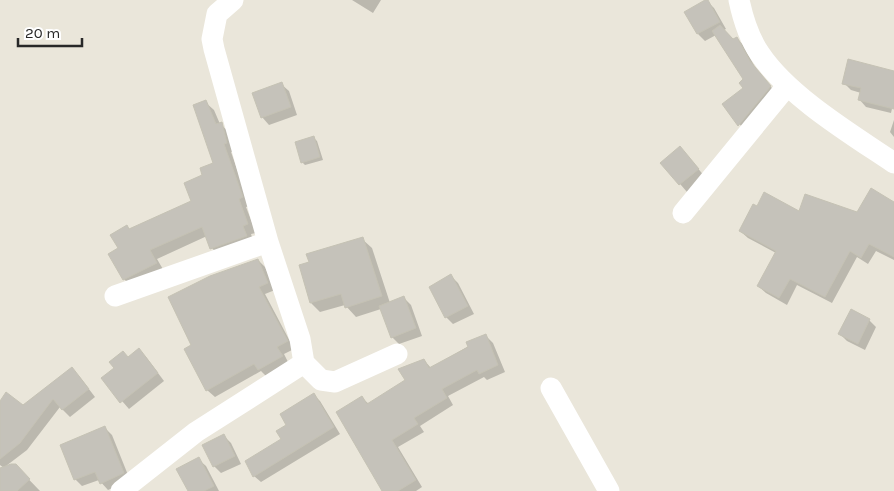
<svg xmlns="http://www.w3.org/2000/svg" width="894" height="491" font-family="Karla,sans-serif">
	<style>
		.shadow { fill: #0003 }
		.building { fill: #c5c2ba; stroke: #c5c2b4 }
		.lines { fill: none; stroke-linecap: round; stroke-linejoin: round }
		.street { stroke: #fff; stroke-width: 21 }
	</style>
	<rect width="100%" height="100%" fill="#eae6da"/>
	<path class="shadow" d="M352 0H381L373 13Z
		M707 1 714 8 726 29 724 30 733 40 737 38 743 45 756 69 776 93 745 131 724 104 745 88V79L716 35 705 41 698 34Z
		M894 74V100L891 113 866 107 859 99 861 93 851 90 844 83Z
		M281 84 289 91 297 115 269 125 262 117Z
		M205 102 214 110 220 124 229 132 235 151 231 152 250 206 246 207 256 233 251 234 254 244 220 257 212 248 207 236 157 259 164 271 132 287 124 279 119 249 127 226 130 230 193 202 204 175 215 163Z
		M894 120V137L890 132Z
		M314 138 317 141 323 160 305 165 302 162Z
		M687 155 705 177 687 192 662 163Z
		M894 203V260L876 251 868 264 857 257 832 303 797 285 787 305 766 293 758 286 776 253 748 238 740 231 800 213H858Z
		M362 239 372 248 390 303 403 297 411 305 422 336 399 344 392 337 381 309 356 317 345 305 320 312 311 303Z
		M258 260 265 267 275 290 265 294 294 349 284 354 289 364 266 376 261 371 215 397 207 390 193 345Z
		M451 276 458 283 474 314 453 324 446 317Z
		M869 320 876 327 865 350 847 341 840 334Z
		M486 336 493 343 505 372 487 380 484 377 448 396 453 405 420 426 424 432 398 447 422 487 416 491H383L362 398 369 404 407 381 424 360 431 368Z
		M146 357 164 381 129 409 103 379 129 358Z
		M79 376 95 397 70 417 60 407 27 450 6 466 14 464 40 491H0V469L4 468 0 465V403L23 406Z
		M314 395 320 401 340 434 261 482 254 476 283 440 288 426Z
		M105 428 112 435 130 480 108 490 99 480 82 486 75 479Z
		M224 436 231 443 241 464 221 473 214 466Z
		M198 459 206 466 219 491H189Z"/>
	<path class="building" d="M705 0H708L720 22 697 34 684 12Z
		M720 25 733 39 737 37 750 61 771 86 738 126 722 104 743 88 739 83 743 79 712 31Z
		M848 59 894 71V109L858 100 861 88 842 84Z
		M282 82 291 107 261 118 252 93Z
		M206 100 216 124 222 122 227 143 224 144 243 197 239 199 248 224 243 226 247 236 210 249 202 227 150 250 157 263 123 280 108 254 118 248 110 235 127 225 129 229 191 201 184 183 202 175 200 168 213 163 193 105Z
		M314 136 320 157 301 163 295 142Z
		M680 146 699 169 679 185 660 163Z
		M871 188 894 202V257L869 244 861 258 850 251 825 297 790 279 779 298 757 286 776 251 739 231 753 204 757 206 764 192 799 211 805 194 857 212Z
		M363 237 382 296 345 308 341 294 310 303 299 265 309 262 306 254Z
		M258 259 268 283 259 287 288 341 277 347 283 356 258 370 254 364 206 391 184 349 191 345 168 297 210 276Z
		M451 274 468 306 445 318 429 287Z
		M404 296 416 328 391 338 379 306Z
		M851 309 870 319 858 344 838 334Z
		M486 334 498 365 479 374 477 370 442 389 447 398 414 418 418 424 392 440 416 480 398 491H382L336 412 362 396 367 404 405 380 398 369 424 359 429 368 468 347 466 342Z
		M139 348 158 373 120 403 101 378 114 368 109 362 123 351 128 357Z
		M72 367 89 389 62 410 53 399 20 443 0 459V401L6 392 23 405Z
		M314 393 334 427 253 477 245 461 281 439 276 431 286 425 280 414Z
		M105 426 124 473 100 484 95 472 74 480 60 445Z
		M224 434 235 456 213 467 202 445Z
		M199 457 214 486 204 491H188L176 469Z
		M11 464H16L30 479 17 491H0V468Z"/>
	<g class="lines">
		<path class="street" d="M233 0 217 14 212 39 214 49 268 242 300 339 304 363 321 380 335 382 397 354
			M739 0C743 19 749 38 760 54 788 96 851 134 894 163
			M683 213 787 86
			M115 296 268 242
			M551 388 609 491
			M121 491 196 432 304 363"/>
	</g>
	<path d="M18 38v8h64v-8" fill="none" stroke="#282828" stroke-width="2.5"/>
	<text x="25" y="38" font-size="15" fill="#282828" stroke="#ffffff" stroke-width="4" paint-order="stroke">20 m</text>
</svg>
